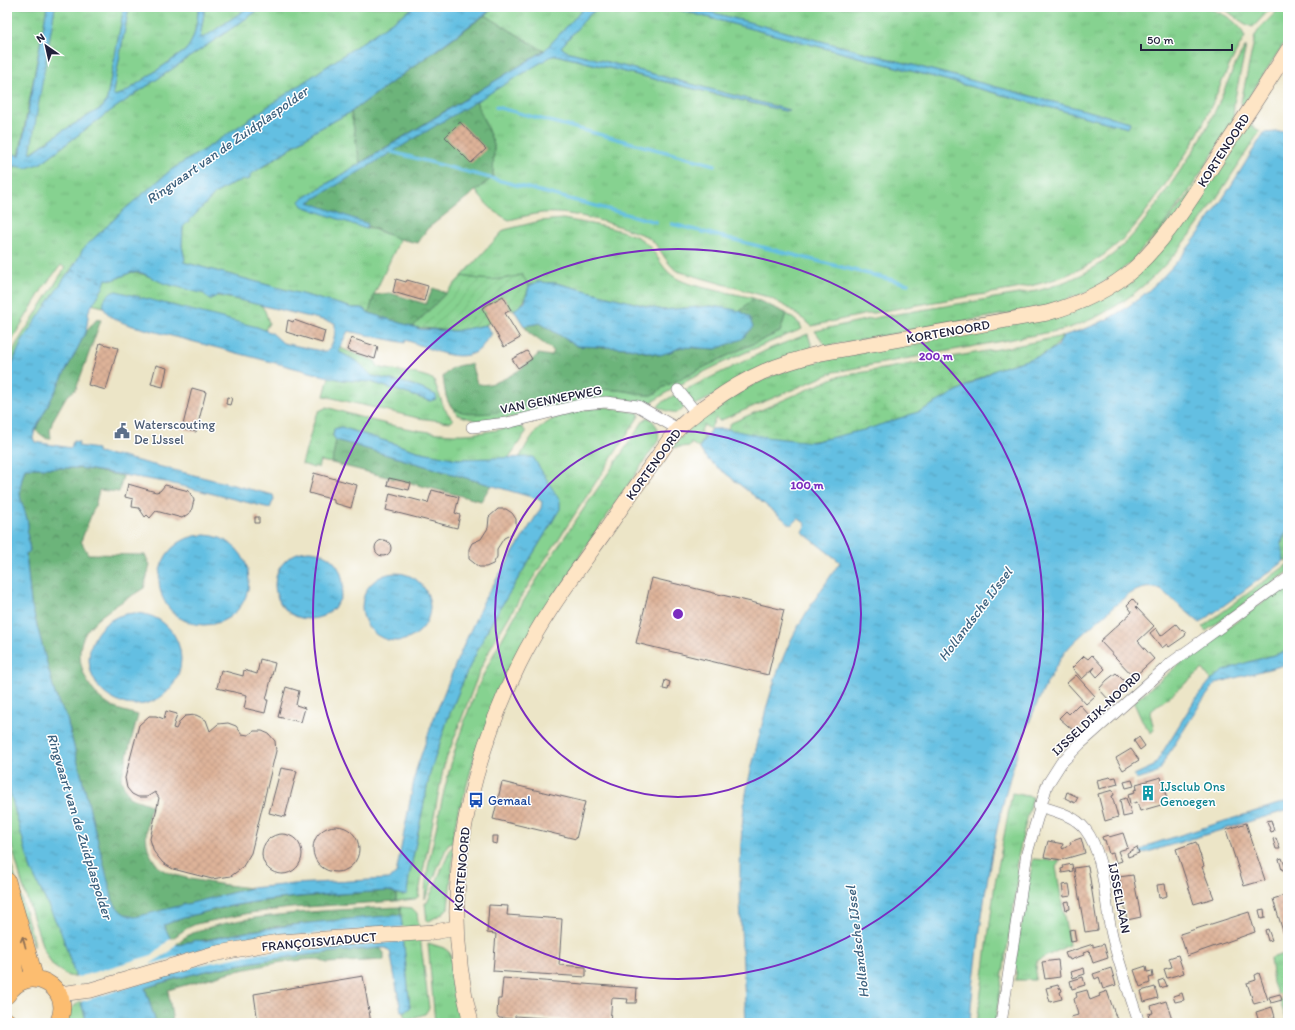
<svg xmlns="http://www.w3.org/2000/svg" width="1295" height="1030" font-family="Itim,sans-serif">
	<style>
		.grass { fill: url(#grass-tufts); stroke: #547a66 }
		.forest { fill: url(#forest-crowns); stroke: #476b5a }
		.wetland { fill: url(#wetland-marsh); stroke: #547a66 }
		.garden { fill: url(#garden-furrows); stroke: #547a66 }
		.water { fill: url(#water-ripples); stroke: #43708e }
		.pier { fill: #ece5c7 }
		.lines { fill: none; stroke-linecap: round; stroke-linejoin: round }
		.stream { stroke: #64bfe2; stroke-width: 3.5 }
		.ferry { stroke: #3c617e; stroke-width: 1; stroke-dasharray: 5 4; stroke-linecap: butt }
		.building { fill: url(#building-cross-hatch) }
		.street-casing { stroke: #69666c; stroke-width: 12 }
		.secondary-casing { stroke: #69666c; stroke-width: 16 }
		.primary-casing { stroke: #69666c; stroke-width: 18 }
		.street { stroke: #fff; stroke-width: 11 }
		.secondary { stroke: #fee5c5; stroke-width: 15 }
		.primary { stroke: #fcbd6f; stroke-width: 17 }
		.oneway { stroke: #8f7055 }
		.ring { fill: none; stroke: #7b2cbf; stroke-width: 2 }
		.labels { text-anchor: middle; stroke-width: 3; stroke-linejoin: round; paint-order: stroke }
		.street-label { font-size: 13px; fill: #22223b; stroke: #fff }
		.service-label { font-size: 13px; fill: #4e5e75; stroke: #fff; text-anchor: start }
		.culture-label { font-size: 13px; fill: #0d838f; stroke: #fff; text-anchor: start }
		.transit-label { font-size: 13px; fill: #164399; stroke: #fff; text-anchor: start }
		.water-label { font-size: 14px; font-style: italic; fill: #3c617e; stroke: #fff }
		.centre { fill: #7b2cbf; stroke: #fff; stroke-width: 2 }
		.ring-label { font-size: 12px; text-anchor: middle; font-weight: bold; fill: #7b2cbf; stroke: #fff; stroke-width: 3; stroke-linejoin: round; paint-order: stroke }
	</style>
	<defs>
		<pattern id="grass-tufts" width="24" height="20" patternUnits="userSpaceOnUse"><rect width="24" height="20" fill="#86d290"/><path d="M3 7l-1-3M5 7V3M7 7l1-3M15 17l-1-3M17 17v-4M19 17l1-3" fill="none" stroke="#73b47d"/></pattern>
		<pattern id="forest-crowns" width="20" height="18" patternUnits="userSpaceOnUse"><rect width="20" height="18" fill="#6cb47a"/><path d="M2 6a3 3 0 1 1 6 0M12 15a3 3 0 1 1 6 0" fill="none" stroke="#589265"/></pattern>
		<pattern id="wetland-marsh" width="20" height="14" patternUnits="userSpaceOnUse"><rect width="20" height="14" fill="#86d290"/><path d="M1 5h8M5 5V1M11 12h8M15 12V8" fill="none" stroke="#73b47d"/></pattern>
		<pattern id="garden-furrows" width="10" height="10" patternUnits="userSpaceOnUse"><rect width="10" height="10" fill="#86d290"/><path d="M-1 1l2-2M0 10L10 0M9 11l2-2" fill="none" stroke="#73b47d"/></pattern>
		<pattern id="water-ripples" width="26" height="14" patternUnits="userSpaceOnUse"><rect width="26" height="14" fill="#64bfe2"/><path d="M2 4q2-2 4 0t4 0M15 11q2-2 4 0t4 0" fill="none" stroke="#529bb8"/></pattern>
		<pattern id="building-cross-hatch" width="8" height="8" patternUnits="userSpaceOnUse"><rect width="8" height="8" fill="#deb399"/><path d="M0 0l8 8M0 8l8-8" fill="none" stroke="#be9a85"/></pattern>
	</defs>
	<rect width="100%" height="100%" fill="#fff"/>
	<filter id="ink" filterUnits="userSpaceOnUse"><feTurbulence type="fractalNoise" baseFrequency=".025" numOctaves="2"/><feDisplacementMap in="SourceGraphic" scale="8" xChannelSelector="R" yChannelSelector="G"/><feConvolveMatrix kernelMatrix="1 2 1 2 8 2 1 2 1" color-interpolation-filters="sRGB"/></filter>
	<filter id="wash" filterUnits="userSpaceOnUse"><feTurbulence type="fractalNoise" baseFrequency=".012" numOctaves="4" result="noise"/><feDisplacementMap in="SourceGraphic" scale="16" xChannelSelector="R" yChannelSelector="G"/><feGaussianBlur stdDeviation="0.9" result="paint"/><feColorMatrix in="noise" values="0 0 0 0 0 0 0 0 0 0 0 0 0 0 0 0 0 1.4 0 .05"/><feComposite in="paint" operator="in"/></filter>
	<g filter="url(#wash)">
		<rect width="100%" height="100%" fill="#ece5c7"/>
		<path class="grass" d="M7 7H47L19 156 7 152Z
			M55 7H124L107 99 103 107 61 132 29 154Z
			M129 7H199C196 23 196 39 185 51L124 93 114 96 113 92Z
			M205 7H249L205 37 200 38Z
			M263 7H414L216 142 171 170 125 209 89 243 22 341 7 376V363L17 343 65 268 61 265 43 288 7 348V165L13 167 41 163 106 114Z
			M495 7H585L544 51 485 15Z
			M600 7H668L1128 128 1130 122 691 7H1202C1219 11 1238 19 1245 37 1228 64 1217 95 1203 124 1189 153 1161 190 1142 217 1091 284 1028 287 952 299 905 307 858 315 812 326L787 307 768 297 677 271C664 262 660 244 646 236 613 224 578 211 542 213 531 214 519 218 509 220 495 213 485 204 476 191L493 177 494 145 476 101 550 57 556 55 784 111 789 110 566 51 561 47 589 15Z
			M1221 7H1272L1253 27C1245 26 1230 12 1221 7Z
			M1281 7H1288V37L1243 106 1241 102 1255 36 1260 28Z
			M1246 46 1234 103 1233 123 1189 191 1162 227 1129 264 1111 278 1091 291 1045 307 826 346 815 331 879 317 1037 291C1107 271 1128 246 1169 187 1183 166 1198 146 1209 123 1223 98 1230 70 1246 46Z
			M351 112 360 163 299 201 366 229 367 227 400 239 374 295 369 313 362 308H353L183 262 185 260 182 246 183 227 216 193 266 165 317 130Z
			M1247 123 1260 131C1207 211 1161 302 1062 330L834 372 719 421 716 418 710 429 704 425 700 432 705 436 699 448 691 443 690 446 671 448C706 408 745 386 794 367L1109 294Z
			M563 219C583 223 630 229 645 242 660 256 661 272 682 281 700 289 734 293 753 298L740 311 711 306 662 310 556 283 537 282 529 286 522 275C499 281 485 281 462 276L504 230 540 221Z
			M132 272C148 274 163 283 179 287 206 295 233 298 261 305L265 311 269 323 265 330 257 327 105 300 103 307 91 304 106 279 113 280Z
			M786 313 800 324 802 329C750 350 696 372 649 404L619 398 508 418 478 421 458 415 450 405C481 426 547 397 583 391 596 389 611 389 625 391 634 392 643 396 652 395 656 394 659 391 662 388L737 351 780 332Z
			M808 334 812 347 809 350 695 405 683 391 769 349Z
			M340 348 375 361 378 367C395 372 421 372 434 380L444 408 453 420 450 422 418 418 324 396 329 377 343 380 371 382 430 401 436 395 410 384 372 376 358 362 337 351Z
			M676 394 685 406C679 417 667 411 658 407L661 403Z
			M327 407C367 420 411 432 453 434 475 435 497 430 518 426L522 427 526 432 508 459H457L417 451 341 427 334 429 333 436 336 440 332 463 320 461 318 468 315 466 314 468 302 464 315 418 319 411Z
			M606 407 639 413V416L522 595 492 645 480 670 444 765 418 897 415 899 396 901V893L402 895 407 893 409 877 430 773 448 718 466 674 490 625 553 521 533 457 519 458C524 450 528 441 534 434 552 413 581 410 606 407Z
			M648 417C657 424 660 430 658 441L581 554 477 748 461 806H459L452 842 448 844 425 899C425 874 432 849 437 824 449 763 467 703 497 648 539 568 595 495 644 420Z
			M1288 564V572L1206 631 1202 627Z
			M1288 584V651C1261 659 1234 664 1211 680L1203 669 1150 712 1154 730 1151 733 1142 721 1134 703 1137 699 1192 654Z
			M7 781 31 870 61 932 76 977 68 976 53 966 43 948 21 880 7 828Z
			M1012 793 1033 797 1025 826 1016 866 1019 874 995 1023H977L995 883Z
			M454 847 448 908 442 914 427 922 425 903H427L451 848Z
			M7 851 34 941V947C24 917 7 884 7 851Z
			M1033 859 1060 861 1056 867 1069 945 1037 961 1035 980H1015L1017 971 1014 967Z
			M400 907 412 908 417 913 429 1008 425 1014 406 1020 404 1011 410 1007Z
			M428 943 444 948 450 953 463 1023H435Z
			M1288 953V1023L1273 983 1270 958Z
			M80 1001V1002L83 1001 81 1003 87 1023H64L70 1010Z"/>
		<path class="forest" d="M485 15 544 51 360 163 351 112Z
			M476 101 494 145 493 177 427 229 418 243 399 239 309 202Z
			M433 288 446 293 413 327 369 313 374 295 390 293 426 304Z
			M753 298 786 313 780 332 737 351 662 388C659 391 656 394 652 395 643 396 634 392 625 391 612 389 598 389 585 391 550 395 489 424 456 410 445 405 445 389 443 377 451 366 458 365 471 364L477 383C492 391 528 366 538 354L551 356 554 351 529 333 524 326 540 323 577 346 629 348 648 353 670 352 681 347 716 349 749 317 740 311Z
			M97 319 101 320 76 389 66 397 53 420 50 430 51 438 47 439 35 430 86 332Z
			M336 440 491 485 481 501 332 463Z
			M25 468H80L123 476 119 492 99 490 96 503 81 541 88 554 145 555 150 565 144 588C127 599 102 612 89 628 69 652 85 690 109 705 116 710 129 712 138 715L121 779 129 797 151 805C148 819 144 834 148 848 149 853 155 863 159 867 170 879 233 886 251 888L135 918C123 915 119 911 113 901L66 715 60 706 55 694 31 603 26 554 30 550 27 532C32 523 20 504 20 493 20 484 23 476 25 468Z
			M389 891 396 893V901L291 908 250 913 196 924 187 928 170 940 163 925C236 898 312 896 389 891Z
			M400 907 401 915 279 926 176 945C198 913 359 909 400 907Z
			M380 948 384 953V960L327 963 315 959 282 962 231 972 168 990 173 1023H156L145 988C224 962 298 955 380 948Z"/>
		<path class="wetland" d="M1063 336C1051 359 1021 360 998 369 971 380 948 399 921 411 890 424 847 438 813 441 795 444 744 436 727 429L731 423 836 377 1010 347Z
			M1288 528V562L1284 561C1279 548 1282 540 1288 528Z"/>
		<path class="garden" d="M522 275 529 286C526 296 524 308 511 310L503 296 482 308 490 322 486 325 455 331 413 327 462 276C485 281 499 281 522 275Z"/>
		<path class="water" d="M47 7H55L30 154 61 132 103 107 107 99 124 7H129L113 92 114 96 124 93 185 51C196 39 196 23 199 7H205L200 38 205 37 249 7H263L106 114 41 163 27 168 7 165V152L20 156Z
			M414 7H495L351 112 317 130 250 175V179L235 182 216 193 183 227 182 246 185 260 183 262 353 308H362L369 313 420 329 455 331 486 325 492 334C486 338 485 344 480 349 460 366 427 347 406 340L405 343 348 331 338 351 358 362 372 376 410 384 436 395V399L430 401 371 382 343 380 329 377 145 329C133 326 99 319 104 301 106 295 110 293 116 291L257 327 272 333 283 343 326 352C335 344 335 334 335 323L218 295 210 300 204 294 163 283 142 273 132 272 113 280 106 279 103 288 89 310 86 332 35 430 33 438 35 442 71 448 73 441 79 442 78 446 97 449V453L118 456 273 495 274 499 270 508 165 482 80 468H25C23 476 20 484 20 493 20 504 32 523 27 532L30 551 26 554 31 603 55 694 60 706 66 715 113 901C119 911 123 915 135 917L251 888 293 884 389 879 396 874 416 770 432 723 458 658 485 598 541 508 542 502 538 499 336 440 333 436 334 429 341 427 417 451 457 459 533 457 560 501V509L490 625 466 674 448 718 430 773 409 877 407 894 402 895 388 891C312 896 236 897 164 925 179 961 180 936 204 941 269 925 334 920 401 915L410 1008 404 1011H401L390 951 386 948H380C299 955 223 962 145 988L156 1023H87L81 1003 83 1000 61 932 31 870 7 781V376L22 341 68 273H70L83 249 89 243 125 209 171 170 216 142Z
			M585 7H600L589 15 561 47 566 51 789 110 785 111 556 55 550 57 309 202 368 224 366 229 302 206 299 201 544 51Z
			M668 7H691L1130 122 1128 128Z
			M1288 131V528L1281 543 1284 561 1200 623 1161 590C1141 581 1122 599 1109 611 1097 622 1070 643 1063 655 1010 739 989 851 978 948 975 973 971 998 970 1023H746C743 955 736 885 743 817 745 790 753 763 759 737 767 705 775 674 789 644 803 615 822 589 840 562L802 532 806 524 798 518 791 525 706 458 699 448 711 429H727L765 437 812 442 868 429 921 411 997 369 1043 355 1058 346 1063 336C1074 332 1086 329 1097 324 1174 291 1221 200 1264 133Z
			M537 282 556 283 662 310 711 306 731 309 740 311 749 317 753 327 742 339 716 349 681 347 670 352 660 355 629 348 577 346 540 323 524 326 514 310 525 302 529 286Z
			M159 580a45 45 0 1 1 90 0a45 45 0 1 1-90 0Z
			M275 585a34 34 0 1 1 68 0a34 34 0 1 1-68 0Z
			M362 607a34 34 0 1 1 68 0a34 34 0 1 1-68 0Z
			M89 659a46 46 0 1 1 92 0a46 46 0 1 1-92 0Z
			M1288 651V664L1216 683 1201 703 1164 761C1160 776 1149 776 1136 780L1134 775 1154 766 1194 701 1211 680 1224 671 1242 664Z
			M1288 801V810L1141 854V851L1149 845Z"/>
		<path class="pier" d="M404 927V941L253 954 200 965 80 1002 75 978 152 955 171 938 177 943 168 953 148 965 196 951 251 939Z"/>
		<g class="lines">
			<path class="stream" d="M496 107 715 165
				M392 152 656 222
				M672 224 908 284"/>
			<path class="ferry" d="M72 270 105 283"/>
		</g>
		<g id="blocks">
			<path class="building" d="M460 122 486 149 471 163 445 137Z
				M396 279 406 282 407 280 428 286 424 301 393 292Z
				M503 296 511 310 505 313 520 338 504 347 482 308Z
				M288 320 293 322 294 320 325 331 322 343 286 332Z
				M351 338 378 347 375 359 347 350Z
				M100 343 118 348 106 390 88 385Z
				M527 351 532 359 518 368 512 359Z
				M156 365 167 368 163 387 151 384Z
				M192 388 206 392 196 432 182 429Z
				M227 397 232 398 230 405 226 404Z
				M314 473 357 485 351 508 334 503V500L309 493Z
				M389 478 411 483 409 490 387 485Z
				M128 484 156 492 160 491 165 485 189 491 194 500 191 512 182 518 156 511 150 518 147 515 145 517 139 508 132 507 133 499 125 497Z
				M432 490 459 497 455 513 460 515 457 528 386 510 390 493 428 503Z
				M498 509H506L512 513 516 519V527L512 534 504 538 497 549V557L493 564 486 567H479L469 559V549L472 543 481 539 488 528 489 517Z
				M255 517H259V523H255Z
				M375 548a8 8 0 1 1 16 0a8 8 0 1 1-16 0Z
				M652 578 784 610 768 675 636 643Z
				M1133 599 1138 605 1136 607 1154 626 1138 641 1154 659 1134 677 1100 641 1132 612 1127 605Z
				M1176 624 1181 630 1182 629 1186 632 1185 636 1169 647 1167 644 1162 648 1150 633 1156 628 1161 636Z
				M1092 655 1105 669 1097 677 1092 671 1095 667 1082 679 1072 668 1084 656 1088 659Z
				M260 659 275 663 266 700H268L265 713 244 708 247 695 217 688 221 670 243 676 244 670 257 674Z
				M1116 673 1127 684 1109 700 1099 689 1107 680Z
				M1076 675 1095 696 1086 704 1067 683Z
				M665 680 670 682 668 690 663 689Z
				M286 687 299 691 296 705 305 708 301 722 278 717Z
				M1079 704 1091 717 1075 732 1059 718 1066 711 1069 714Z
				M166 711 177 714 173 728 176 729 180 721 185 716 196 715 206 720 210 731 218 724 228 723 236 726 242 734 248 735 254 731H262L269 734 275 741 276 751 251 853 242 868 231 876 212 879 173 869 163 863 154 852 150 839 159 798 155 792 147 797H138L132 794 127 788 125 778 139 725 149 716H156L164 719Z
				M1139 737 1145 746 1140 750 1134 741Z
				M1131 749 1139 760 1123 770 1116 758Z
				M281 768 297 771 285 817 269 813Z
				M1110 777 1111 778 1116 777 1118 784 1099 789 1097 780Z
				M1161 777 1168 803 1140 811 1137 802 1130 804 1128 794 1135 792 1134 790 1137 789 1136 784Z
				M1132 780 1134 786 1126 788 1124 782Z
				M502 782 585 802 576 839 493 819Z
				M1113 790 1114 795 1112 796 1118 817 1105 821 1098 794Z
				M1067 792 1078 797 1075 803 1065 798Z
				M1126 798 1132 815 1123 817 1120 800Z
				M1271 820 1274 831 1271 832 1267 821Z
				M1246 823 1265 880 1244 886 1226 830Z
				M313 849a23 23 0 1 1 46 0a23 23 0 1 1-46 0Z
				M1123 833 1128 848 1118 851 1122 861 1116 863 1113 853 1109 854 1105 840H1103L1102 837 1108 835 1109 837Z
				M262 854a20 20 0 1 1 40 0a20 20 0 1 1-40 0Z
				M492 836H498L497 844 492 843Z
				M1081 838 1085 853 1061 860 1044 857 1048 841 1063 844 1062 848 1063 849 1071 844 1070 842Z
				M1276 838 1280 849H1276L1273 839Z
				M1196 842 1204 866 1202 867 1214 898 1194 904 1176 849Z
				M1137 847 1139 853 1128 857 1127 853Z
				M1282 858 1286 869 1282 870 1279 859Z
				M1072 864 1073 871 1062 873 1061 869 1064 868 1063 866Z
				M1088 866 1098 930 1085 932 1074 868Z
				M1133 875 1141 917 1127 920 1119 877Z
				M1069 884 1071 896 1064 897 1062 885Z
				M1165 884 1167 896 1159 898 1157 885Z
				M1288 894V941H1286L1273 899Z
				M1069 901 1070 909 1066 910 1064 902Z
				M489 905 508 906 507 915 562 919 559 965 586 967V977L493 971 496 934 487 933Z
				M1264 909 1265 918 1261 919 1259 910Z
				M1249 912 1255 932 1187 956 1180 934Z
				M1074 929 1076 941 1071 942 1069 930Z
				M1268 929 1272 940 1268 941 1265 930Z
				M1093 944V947L1104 944 1108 958 1093 963 1089 951 1083 953 1084 955 1081 956 1070 960 1069 958H1067L1065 953Z
				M1178 955 1184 973 1167 978 1164 969 1172 967 1169 958Z
				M1058 960 1060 977 1045 979 1042 962Z
				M1146 966 1147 972 1152 971 1153 977 1149 978 1150 983 1140 987 1134 970Z
				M1084 968 1085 974 1073 978 1071 972Z
				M1111 968 1116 985 1103 989 1099 977 1095 979 1093 974Z
				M1259 973 1268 1000 1254 1004 1247 983 1256 980 1255 975Z
				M363 976 371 1023H258L254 994Z
				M1083 977 1085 985 1072 989 1070 981Z
				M503 978 637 988 636 1003H627L628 999 612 998 610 1023 515 1016V1019L499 1018 497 1015 498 999H501Z
				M1164 979 1167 986 1160 988 1158 981Z
				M1058 985 1059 989 1061 988 1062 991 1060 992 1062 999 1050 1002 1046 988Z
				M1155 987 1158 998 1144 1002 1141 991Z
				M1087 990 1090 1000 1100 996 1099 994 1107 991 1118 1023H1073L1071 1017 1078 1015 1074 999 1077 997 1076 993Z
				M1182 993 1184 1000 1175 1002 1173 996Z
				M1280 994 1282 1000 1271 1003 1269 997Z
				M1166 1001 1173 1023H1151L1148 1014 1153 1013 1151 1006Z
				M1272 1007 1275 1017 1259 1022 1256 1012Z"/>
		</g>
	</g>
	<g filter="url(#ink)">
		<use href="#blocks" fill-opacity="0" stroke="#69666c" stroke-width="1"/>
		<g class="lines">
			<defs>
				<path id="street" d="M678 390 696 413
					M472 427 507 423 583 404 606 402 638 406 678 429
					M1039 806C1055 811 1074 815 1085 829 1106 856 1104 903 1112 935 1119 965 1130 994 1139 1023
					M1001 1023 1027 853 1047 785 1061 763 1080 744 1171 663 1288 578"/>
				<path id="secondary" d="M59 994 91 990 213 954 278 942 434 932 456 928
					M471 1023C439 900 464 776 519 664 542 617 574 575 604 533 621 508 638 483 656 459 663 449 670 438 678 429 687 419 699 411 710 403 749 375 775 365 821 353L1047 313C1079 304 1110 290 1135 268 1168 237 1193 196 1217 159 1241 123 1265 87 1288 50"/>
				<path id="primary" d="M7 881 35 979
					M7 931 17 984
					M7 995C27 961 76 987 58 1023
					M7 1021 8 1023"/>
			</defs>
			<use href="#street" class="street-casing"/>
			<use href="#secondary" class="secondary-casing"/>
			<use href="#primary" class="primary-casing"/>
			<use href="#street" class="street"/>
			<use href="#secondary" class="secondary"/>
			<use href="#primary" class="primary"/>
		</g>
		<defs><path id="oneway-shaft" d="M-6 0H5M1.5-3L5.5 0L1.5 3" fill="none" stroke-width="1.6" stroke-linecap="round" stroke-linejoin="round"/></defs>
		<use class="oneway" href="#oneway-shaft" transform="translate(24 942) rotate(-106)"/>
	</g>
	<g class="ring">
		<circle cx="678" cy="614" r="183"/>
		<circle cx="678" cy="614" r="365"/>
	</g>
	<defs>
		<symbol id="civic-bare" viewBox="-9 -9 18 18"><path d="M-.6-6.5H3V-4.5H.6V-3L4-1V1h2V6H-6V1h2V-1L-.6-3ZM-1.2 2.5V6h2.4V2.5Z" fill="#5c6f8a" stroke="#fff" stroke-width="2.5" paint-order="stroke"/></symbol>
		<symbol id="building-bare" viewBox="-9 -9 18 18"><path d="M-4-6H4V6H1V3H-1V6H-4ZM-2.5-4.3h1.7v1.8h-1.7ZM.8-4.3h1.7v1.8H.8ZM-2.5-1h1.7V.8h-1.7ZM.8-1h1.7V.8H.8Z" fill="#0f9aa8" stroke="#fff" stroke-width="2.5" paint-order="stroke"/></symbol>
		<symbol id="bus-bare" viewBox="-9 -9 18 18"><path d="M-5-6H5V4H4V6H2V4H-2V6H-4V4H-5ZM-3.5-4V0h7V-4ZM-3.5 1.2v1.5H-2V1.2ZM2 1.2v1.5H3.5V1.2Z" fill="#1a4fb4" stroke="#fff" stroke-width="2.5" paint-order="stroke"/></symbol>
	</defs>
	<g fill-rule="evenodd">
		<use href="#civic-bare" x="111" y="420" width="22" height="22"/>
		<use href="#building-bare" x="1137" y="782" width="22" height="22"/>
		<use href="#bus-bare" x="465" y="789" width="22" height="22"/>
	</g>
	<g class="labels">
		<g class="street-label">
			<text transform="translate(1223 150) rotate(-57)" y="5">KORTENOORD</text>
			<text transform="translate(948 331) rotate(-10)" y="5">KORTENOORD</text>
			<text transform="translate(551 399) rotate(-11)" y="5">VAN GENNEPWEG</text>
			<text transform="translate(653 464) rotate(-54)" y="5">KORTENOORD</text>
			<text transform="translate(1096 713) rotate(-43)" y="5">IJSSELDIJK-NOORD</text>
			<text transform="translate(461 869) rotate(-85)" y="5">KORTENOORD</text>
			<text transform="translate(1120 898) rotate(79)" y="5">IJSSELLAAN</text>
			<text transform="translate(319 941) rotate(-5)" y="5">FRANÇOISVIADUCT</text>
		</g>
		<g class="service-label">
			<text x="134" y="429">Waterscouting<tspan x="134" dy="15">De IJssel</tspan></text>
		</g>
		<g class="culture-label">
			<text x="1160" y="791">IJsclub Ons<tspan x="1160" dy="15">Genoegen</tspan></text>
		</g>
		<g class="transit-label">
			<text x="488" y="805">Gemaal</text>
		</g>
		<g class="water-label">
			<text transform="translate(227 145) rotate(-35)" y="5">Ringvaart van de Zuidplaspolder</text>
			<text transform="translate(975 614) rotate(-53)" y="5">Hollandsche IJssel</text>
			<text transform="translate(80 826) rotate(73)" y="5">Ringvaart van de Zuidplaspolder</text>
			<text transform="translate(857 942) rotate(-97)" y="5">Hollandsche IJssel</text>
		</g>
	</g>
	<circle cx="678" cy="614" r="6" class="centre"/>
	<g class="ring-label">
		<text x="936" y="360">200 m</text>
		<text x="807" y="489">100 m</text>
	</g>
	<rect width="1295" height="1030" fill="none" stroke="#fff" stroke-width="24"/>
	<g transform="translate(46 46) rotate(326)" stroke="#ffffff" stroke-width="3" paint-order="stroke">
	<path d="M0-3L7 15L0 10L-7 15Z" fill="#22223b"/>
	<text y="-6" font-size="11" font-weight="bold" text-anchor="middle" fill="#22223b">N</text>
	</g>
	<path d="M1141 44v6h91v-6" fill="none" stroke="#22223b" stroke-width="2"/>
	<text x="1147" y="44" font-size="12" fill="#22223b" stroke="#ffffff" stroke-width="3" paint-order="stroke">50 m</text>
</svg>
